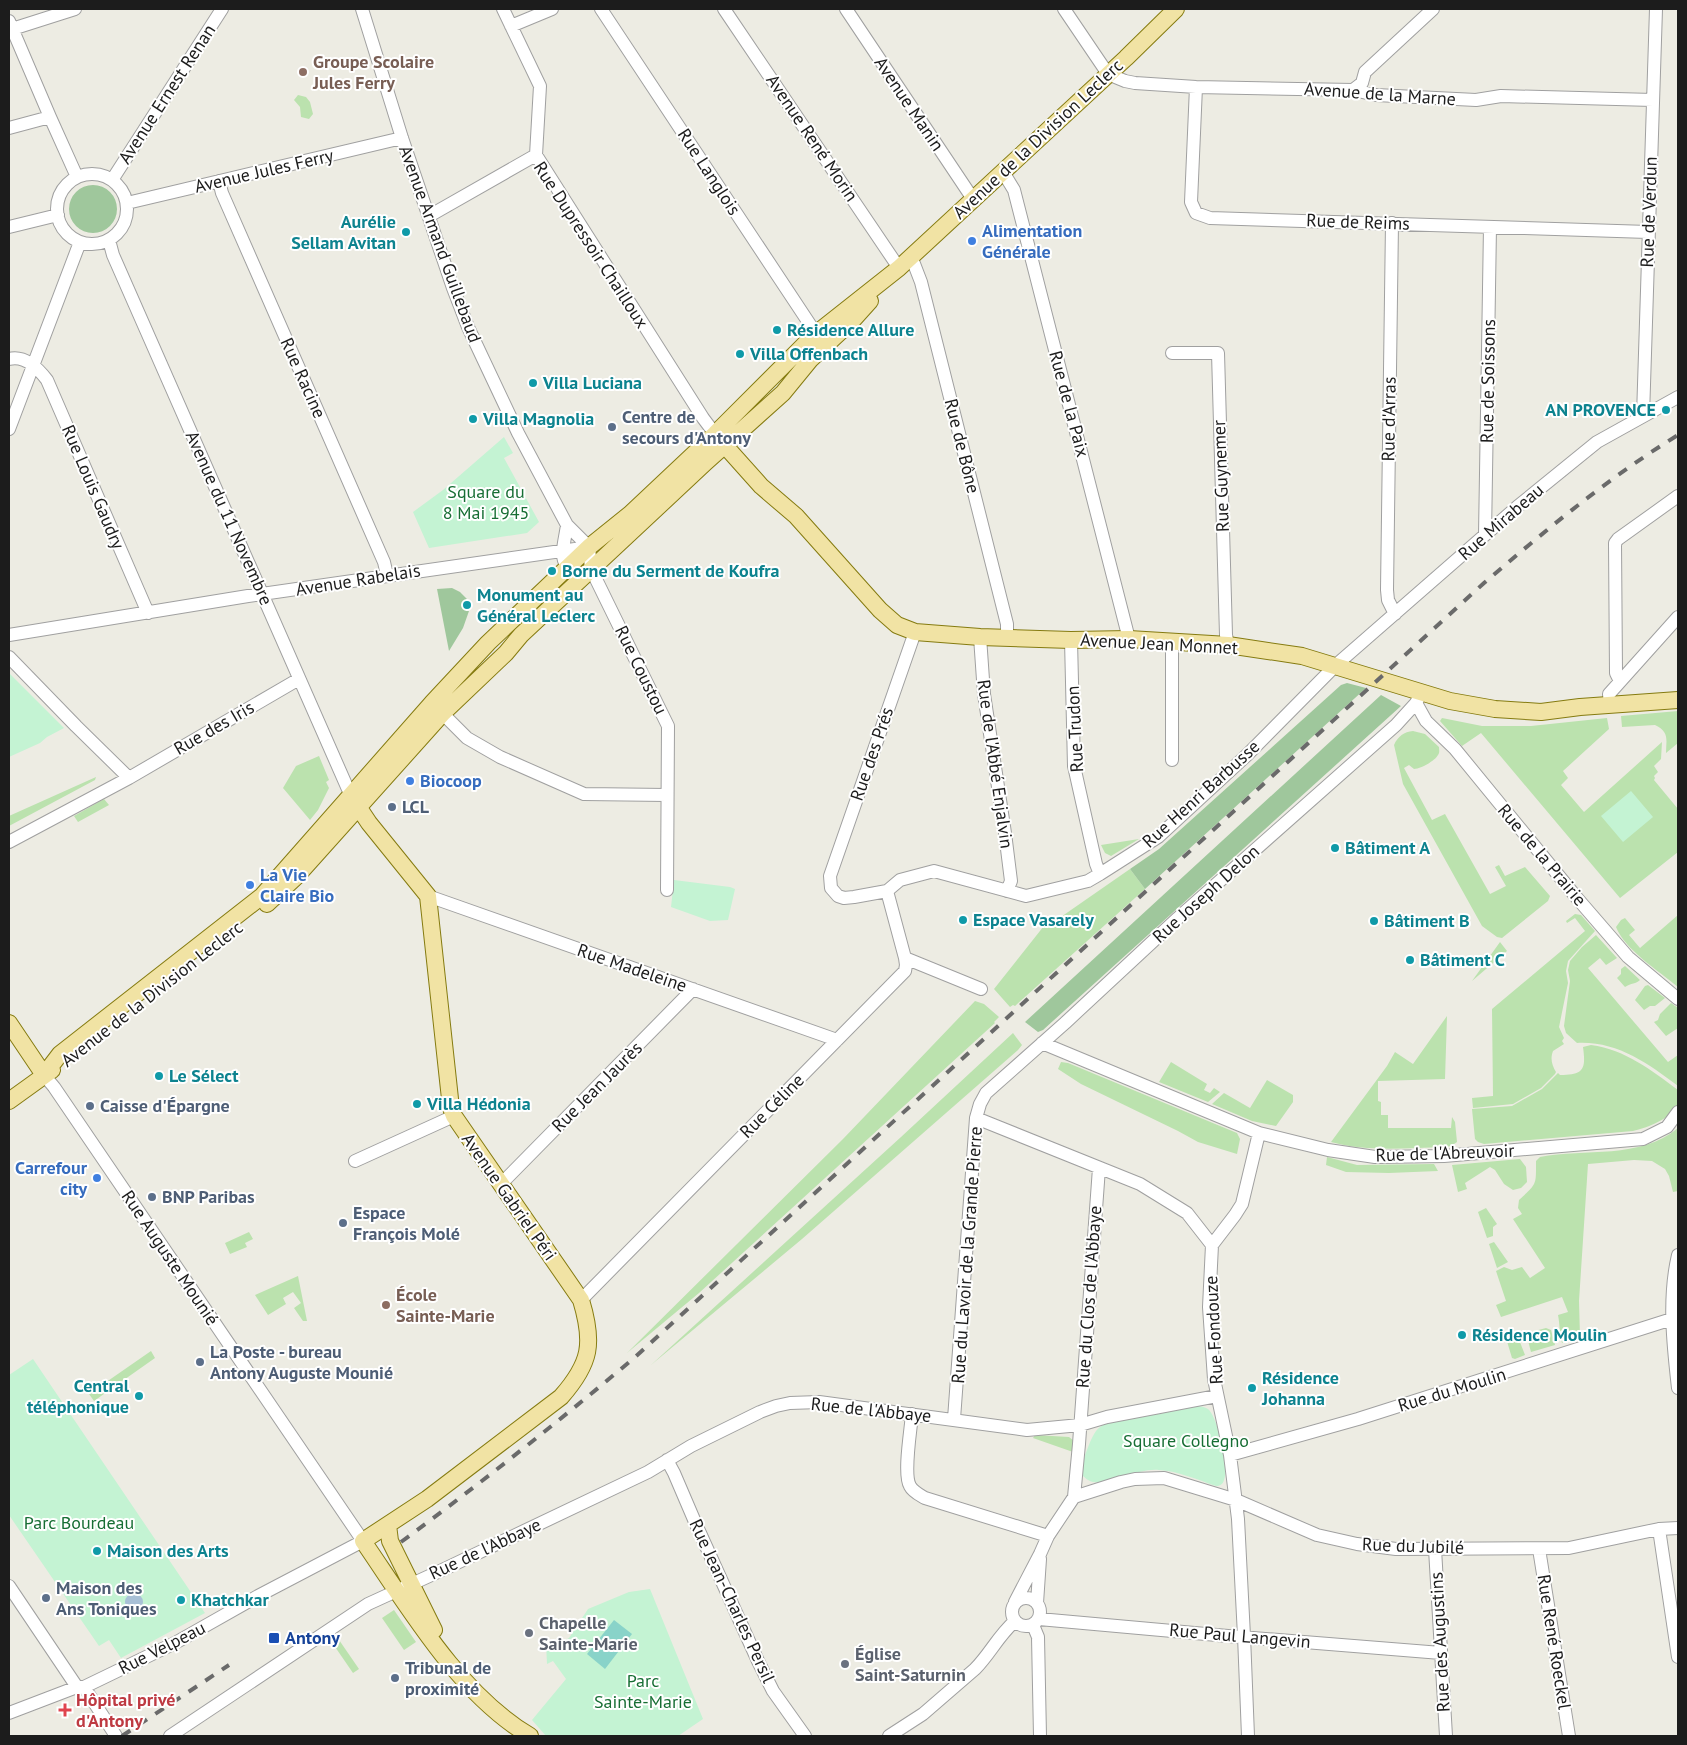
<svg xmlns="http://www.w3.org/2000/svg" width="1687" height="1745" font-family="'PT Sans',sans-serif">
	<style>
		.grass { fill: #bbe2ae }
		.forest { fill: #9fc79c }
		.park { fill: #c4f3d3 }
		.pitch { fill: #89d3c9 }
		.water { fill: #a8c0d6 }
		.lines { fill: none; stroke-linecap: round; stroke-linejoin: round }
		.minor-casing { stroke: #a0a0a0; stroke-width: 14 }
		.major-casing { stroke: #857b10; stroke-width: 18 }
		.minor { stroke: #fff; stroke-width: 12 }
		.major { stroke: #f1e3a4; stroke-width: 16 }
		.rail { stroke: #6a6a6a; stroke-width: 4; stroke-dasharray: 10 10; stroke-linecap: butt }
		.education-dot { fill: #8d6e63; stroke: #fff; stroke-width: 2 }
		.culture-dot { fill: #0f9aa8; stroke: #fff; stroke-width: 2 }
		.shop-dot { fill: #3f7fe0; stroke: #fff; stroke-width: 2 }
		.service-dot { fill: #5c6f8a; stroke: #fff; stroke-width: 2 }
		.worship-dot { fill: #6b7280; stroke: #fff; stroke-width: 2 }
		.transit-dot { fill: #1a4fb4; stroke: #fff; stroke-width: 2 }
		.health-dot { fill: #e0444e; stroke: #fff; stroke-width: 2 }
		.labels { text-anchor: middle; stroke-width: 4; stroke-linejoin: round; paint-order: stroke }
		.education-label { font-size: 18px; font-weight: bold; fill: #785e54; stroke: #fff; text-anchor: start }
		.street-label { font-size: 18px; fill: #1c1c1c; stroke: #fff }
		.culture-label { font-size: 18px; font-weight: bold; fill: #0d838f; stroke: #fff; text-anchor: start }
		.shop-label { font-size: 18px; font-weight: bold; fill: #366cbe; stroke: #fff; text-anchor: start }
		.service-label { font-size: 18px; font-weight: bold; fill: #4e5e75; stroke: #fff; text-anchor: start }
		.park-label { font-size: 18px; fill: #176e34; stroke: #fff }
		.worship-label { font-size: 18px; font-weight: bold; fill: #5b616d; stroke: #fff; text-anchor: start }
		.transit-label { font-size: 18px; font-weight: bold; fill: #164399; stroke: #fff; text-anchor: start }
		.health-label { font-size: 18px; font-weight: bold; fill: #be3a42; stroke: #fff; text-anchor: start }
	</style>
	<rect width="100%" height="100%" fill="#edece3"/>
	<path class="grass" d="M298 95 306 97 310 102 313 114 309 119 301 117 300 107 294 100Z
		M1678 711V743L1666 753C1666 741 1670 732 1655 725L1622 727 1621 716Z
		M1442 718 1482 726H1531L1607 718 1609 729 1563 771 1568 778 1561 785 1584 812 1662 742 1661 759 1654 766 1658 772 1654 776 1655 778 1654 780 1678 809V852L1620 898 1481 733 1462 746 1440 721Z
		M1413 731 1425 734 1439 747C1439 750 1440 752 1438 755 1435 761 1420 769 1414 769L1409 765 1404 768 1432 820 1445 814 1490 894 1506 886 1495 867 1499 865 1505 876 1525 867 1550 896 1548 901 1502 938 1497 937 1482 926 1403 784 1394 745C1398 736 1404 732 1413 731Z
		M319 756 329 780 326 782 329 788 318 810 310 820 283 788 296 766Z
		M96 777 95 780 9 826V816Z
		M104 799 109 805 78 822 74 816Z
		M1139 839 1111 856 1105 853 1101 845Z
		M1130 869 1145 889 1015 1006 1013 1005 1010 1007 994 989 1051 917 1058 919Z
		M1575 914 1581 915 1595 931 1568 961 1566 971 1568 983 1559 1027 1564 1038 1562 1041 1564 1044 1553 1051C1550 1059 1552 1065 1556 1072L1555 1074 1541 1088 1513 1104 1473 1108 1472 1098 1493 1096 1492 1009 1585 931 1575 918 1567 923 1566 921Z
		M1678 915V987C1659 971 1625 950 1616 927L1621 920 1625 918 1635 930 1629 935 1640 948Z
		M1596 935 1617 958 1606 965 1600 958 1588 968 1668 1062 1678 1055V1086C1647 1063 1617 1041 1577 1043L1566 1033 1564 1026 1570 981 1568 970 1570 961 1582 947Z
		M1500 942 1507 951 1472 981Z
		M1625 966 1640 980C1636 984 1631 983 1625 987L1617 978 1621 974V969Z
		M1648 985 1665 998 1655 1006H1650L1644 1010 1635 1000 1645 986Z
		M975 1001 984 1004 999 1017 994 1022 995 1023 699 1293 627 1353 843 1139Z
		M1671 1003 1678 1008V1028L1666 1036 1654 1022 1658 1020 1660 1014Z
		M1447 1016 1445 1079 1378 1081V1101L1381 1102V1115H1388V1128H1451L1452 1117 1455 1122 1457 1142 1451 1146 1444 1147C1406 1148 1367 1152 1331 1142L1387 1066 1395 1052 1413 1064Z
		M1013 1033 1022 1045 1018 1050 802 1239 651 1365 901 1137Z
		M1591 1045C1626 1050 1651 1070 1678 1090 1678 1094 1679 1099 1678 1103 1673 1118 1647 1128 1633 1131L1484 1144 1478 1142 1475 1139 1472 1109 1512 1106 1542 1089 1558 1073 1560 1075C1584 1075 1586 1069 1583 1047Z
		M1061 1062 1068 1063 1237 1133 1240 1139 1237 1154 1198 1142 1178 1131 1081 1084 1058 1069Z
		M1171 1062 1207 1084 1204 1090 1210 1093 1214 1088 1220 1092 1208 1102 1159 1082Z
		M1267 1080 1293 1095V1102L1276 1126 1252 1121 1212 1104 1224 1093 1250 1108Z
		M1678 1128V1191L1673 1192 1669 1176 1665 1169 1652 1161 1634 1160 1588 1164 1579 1301 1580 1337 1562 1343C1559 1331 1560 1325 1558 1315L1568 1312 1562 1297 1501 1317 1496 1305 1506 1301 1496 1271 1504 1267 1512 1270 1522 1267 1530 1278 1545 1268 1513 1219 1522 1214 1518 1208 1519 1200C1537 1183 1536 1186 1536 1161L1540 1157C1585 1148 1640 1160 1678 1128Z
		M1327 1157 1357 1165 1434 1164 1438 1171 1389 1173 1346 1172 1326 1165Z
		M1520 1159 1526 1167 1527 1182 1521 1188 1513 1190 1504 1184 1495 1170 1490 1167 1465 1183 1467 1189 1458 1192 1452 1165Z
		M1486 1208 1497 1224 1493 1227V1236L1487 1238 1478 1212Z
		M249 1232 253 1239 245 1243 247 1247 230 1254 225 1243Z
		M1494 1242 1508 1262 1497 1268 1489 1244Z
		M298 1276 307 1321H303L294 1308 301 1303 293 1292 283 1298 286 1304 268 1315 255 1295Z
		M1546 1328 1551 1330 1555 1345 1531 1352 1527 1337 1531 1332Z
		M1518 1337 1525 1355 1515 1359 1512 1358 1506 1338Z
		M151 1351 155 1358 94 1401 89 1394Z
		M1035 1435 1069 1437 1074 1441 1073 1452 1033 1438Z
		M394 1610 416 1642 404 1650 382 1618Z
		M337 1637 359 1669 353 1673 331 1641Z"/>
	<path class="forest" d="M69 209a24 24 0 1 1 48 0a24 24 0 1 1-48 0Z
		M452 588 460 592 467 599 464 602 466 611H469L463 628 449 651 437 589Z
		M1347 683 1366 688 1145 889 1130 869 1159 849 1341 685Z
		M1381 695 1401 706 1043 1030 1038 1032 1025 1022Z"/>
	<path class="park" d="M504 437 513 453 504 458 539 522 527 533 429 548 413 512 443 490Z
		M9 673 64 728 47 737 40 743 9 757Z
		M1631 791 1653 817 1623 842 1601 816Z
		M674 880 730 887 735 889 728 920 710 921 671 907Z
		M33 1359 205 1613 121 1658 109 1640 99 1646 9 1515V1375Z
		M1197 1406C1200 1406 1205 1407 1208 1409 1218 1417 1229 1468 1224 1480 1223 1484 1220 1486 1216 1486 1198 1480 1178 1471 1159 1470 1137 1468 1115 1484 1093 1482 1088 1481 1084 1477 1080 1473 1082 1463 1090 1439 1096 1431 1100 1426 1105 1424 1110 1422Z
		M650 1589 703 1719 678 1736H546L532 1720 566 1679 553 1661 547 1664 546 1643H560L569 1638 588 1609 629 1592Z"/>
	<path class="pitch" d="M614 1620 632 1634 605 1669 587 1654Z"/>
	<path class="water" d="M125 1602a9 9 0 1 1 18 0a9 9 0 1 1-18 0Z"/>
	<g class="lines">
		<defs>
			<path id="minor" d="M362 9 402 138 453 288 468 327 518 433 567 525 589 547
				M503 9 540 86 536 155
				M601 9 811 326 813 336
				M724 9 899 268
				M846 9 973 199
				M1064 9 1108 74 1125 81 1135 83 1196 87 1353 90 1376 95 1476 100 1501 96 1653 100
				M9 21 50 117 77 177
				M511 26 552 9
				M9 30 75 9
				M1196 87 1191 202 1196 213 1210 218 1648 232
				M1353 90 1362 83 1365 72 1433 9
				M9 128 50 117
				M1003 172 1014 190 1129 639
				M57 209a35 35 0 1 1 70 0a35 35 0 1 1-70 0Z
				M112 180 222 9
				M219 181 222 193 384 562 387 575
				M127 203 402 138
				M429 216 536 155 703 418 715 434
				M1392 223 1387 590 1388 600 1395 614
				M9 227 58 215
				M109 240 113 255 351 796
				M911 256 921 282 1007 624V638
				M1172 353H1218L1226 635 1228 645
				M9 359C24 355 38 368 47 380L148 613
				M1643 416 1656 9
				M9 429 80 242
				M567 525C564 548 554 568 584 576
				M1485 535 1490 227
				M589 547 591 569 668 726 667 890
				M915 632 830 876 831 888 838 896 844 898 854 897 887 891 900 880 934 871 1026 896 1088 881 1100 874 1158 837 1247 755 1336 665 1517 507 1597 442 1678 397
				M9 635 248 596 589 547
				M980 637 984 694 1005 833 1011 881 1007 891
				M1071 640 1074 766 1096 864 1100 874
				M9 657 76 726 129 778
				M1620 681 1616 673 1615 543 1618 539 1678 496
				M1416 703 1426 721 1455 749 1577 898 1628 957 1678 999
				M1610 705 1609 694 1678 617
				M437 708 467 738 500 757 584 794 667 795
				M1172 760V641
				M9 842 129 778 299 679
				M428 896 837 1040
				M905 958 981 989
				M1042 1043 1259 1133 1328 1150 1375 1157 1444 1156 1643 1139 1667 1127 1678 1112
				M976 1118 1140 1184 1187 1213 1212 1245
				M355 1161 454 1116
				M501 1184 693 989
				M1678 1255C1668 1298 1673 1344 1678 1388
				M581 1300 905 971 906 965 905 958 887 891
				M912 1414C911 1429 903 1474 910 1486 913 1492 920 1495 925 1498L1048 1536
				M954 1419 976 1118 980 1104 986 1093 1065 1023 1178 918 1396 725 1416 703 1421 693
				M1230 1455 1358 1419 1672 1319
				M667 1460 674 1473 695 1522 758 1661 773 1691 805 1736
				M1074 1497 1079 1444 1099 1168
				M1659 1529 1678 1657
				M1435 1549 1446 1736
				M1539 1549 1569 1736
				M9 1586 77 1687
				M1012 1612a14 14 0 1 1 28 0a14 14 0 1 1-28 0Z
				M1015 1602 1040 1554 1048 1536 1074 1497 1121 1482 1135 1479 1164 1478 1236 1500 1317 1535 1357 1544 1396 1549 1569 1548 1659 1529 1678 1528
				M1037 1603 1040 1559
				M1039 1619 1228 1636 1441 1653
				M1033 1625 1038 1637 1040 1736
				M84 1687 116 1736
				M9 1713 77 1687H84L175 1643 258 1596 363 1541 54 1087 44 1075
				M170 1736 368 1604 438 1572 648 1472 691 1446 760 1412 776 1406 790 1403 819 1402 1027 1430 1080 1425 1107 1417 1217 1396
				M889 1736 923 1714 975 1669C990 1654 998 1636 1015 1621
				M1248 1736 1244 1636 1238 1519 1230 1455 1214 1379 1209 1307 1212 1245 1235 1215 1242 1204 1259 1133"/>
			<path id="major" d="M719 439 761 486 796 516 880 610 897 625 915 632 980 637 1071 640 1129 639 1228 645 1302 656 1450 701 1495 709 1541 712 1580 707 1678 700
				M353 799 369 823 428 896 451 1108 454 1116 581 1300C594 1343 591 1363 561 1397L427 1499 363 1541C409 1608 459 1694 530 1736
				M267 904 296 877 443 713 506 653 521 635 705 463 783 393 810 360 852 321 870 301
				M9 1023 44 1075
				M44 1075 60 1054 262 896 432 703 488 643 589 547 630 514 715 434 813 336 899 268 1126 58 1176 9
				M9 1101 52 1070
				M388 1525 390 1541 434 1630"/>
		</defs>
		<use href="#minor" class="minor-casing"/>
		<use href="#major" class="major-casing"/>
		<use href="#minor" class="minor"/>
		<use href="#major" class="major"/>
		<path class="rail" d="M401 1542C481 1483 558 1422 634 1358L1484 583C1546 530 1608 478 1678 435
			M122 1736 229 1665"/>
	</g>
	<g class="education-dot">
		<circle cx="303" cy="72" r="5"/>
		<circle cx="386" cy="1305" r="5"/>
	</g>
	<g class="culture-dot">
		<circle cx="406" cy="232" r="5"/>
		<circle cx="777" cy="330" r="5"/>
		<circle cx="740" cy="354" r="5"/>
		<circle cx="533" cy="383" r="5"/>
		<circle cx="1666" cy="410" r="5"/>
		<circle cx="473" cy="419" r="5"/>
		<circle cx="552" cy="571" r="5"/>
		<circle cx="467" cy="605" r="5"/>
		<circle cx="1335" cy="848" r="5"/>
		<circle cx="963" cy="920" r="5"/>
		<circle cx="1374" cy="921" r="5"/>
		<circle cx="1410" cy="960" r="5"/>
		<circle cx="159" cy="1076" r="5"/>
		<circle cx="417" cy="1104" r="5"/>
		<circle cx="1462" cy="1335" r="5"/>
		<circle cx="1252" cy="1388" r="5"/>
		<circle cx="139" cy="1396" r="5"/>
		<circle cx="97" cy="1551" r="5"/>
		<circle cx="181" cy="1600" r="5"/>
	</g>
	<g class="shop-dot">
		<circle cx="972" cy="241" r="5"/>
		<circle cx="410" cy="781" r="5"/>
		<circle cx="250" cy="885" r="5"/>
		<circle cx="97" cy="1178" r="5"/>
	</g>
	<g class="service-dot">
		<circle cx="612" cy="427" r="5"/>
		<circle cx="392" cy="807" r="5"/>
		<circle cx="90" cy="1106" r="5"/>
		<circle cx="152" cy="1197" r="5"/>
		<circle cx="343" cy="1223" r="5"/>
		<circle cx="200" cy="1362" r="5"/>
		<circle cx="46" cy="1598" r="5"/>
		<circle cx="395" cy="1678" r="5"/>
	</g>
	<g class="worship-dot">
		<circle cx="529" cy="1633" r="5"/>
		<circle cx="845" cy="1664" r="5"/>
	</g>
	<rect class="transit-dot" x="268" y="1632" width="12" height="12" rx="2.5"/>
	<path class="health-dot" d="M62.5 1702.5h5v5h5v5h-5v5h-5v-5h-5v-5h5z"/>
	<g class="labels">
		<g class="education-label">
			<text x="313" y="68">Groupe Scolaire<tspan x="313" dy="21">Jules Ferry</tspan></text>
			<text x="396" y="1301">École<tspan x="396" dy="21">Sainte-Marie</tspan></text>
		</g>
		<g class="street-label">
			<text transform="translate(167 94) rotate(-57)" y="6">Avenue Ernest Renan</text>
			<text transform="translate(1380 94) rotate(4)" y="6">Avenue de la Marne</text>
			<text transform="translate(909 104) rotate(56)" y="6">Avenue Manin</text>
			<text transform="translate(812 138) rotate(56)" y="6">Avenue René Morin</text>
			<text transform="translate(1038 139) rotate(-43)" y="6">Avenue de la Division Leclerc</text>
			<text transform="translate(264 171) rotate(-13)" y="6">Avenue Jules Ferry</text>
			<text transform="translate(709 172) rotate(57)" y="6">Rue Langlois</text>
			<text transform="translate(1649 212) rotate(-88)" y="6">Rue de Verdun</text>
			<text transform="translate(1358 222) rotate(2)" y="6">Rue de Reims</text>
			<text transform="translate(440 244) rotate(70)" y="6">Avenue Armand Guillebaud</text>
			<text transform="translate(591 245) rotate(57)" y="6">Rue Dupressoir Chailloux</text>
			<text transform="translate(303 378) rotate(66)" y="6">Rue Racine</text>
			<text transform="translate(1488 381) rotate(-89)" y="6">Rue de Soissons</text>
			<text transform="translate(1069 404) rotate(75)" y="6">Rue de la Paix</text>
			<text transform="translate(1389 419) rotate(-89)" y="6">Rue d'Arras</text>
			<text transform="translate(962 446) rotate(76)" y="6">Rue de Bône</text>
			<text transform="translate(1221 476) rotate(-92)" y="6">Rue Guynemer</text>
			<text transform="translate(93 487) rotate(67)" y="6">Rue Louis Gaudry</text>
			<text transform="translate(229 518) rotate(66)" y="6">Avenue du 11 Novembre</text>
			<text transform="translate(1501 522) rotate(-41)" y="6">Rue Mirabeau</text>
			<text transform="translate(358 580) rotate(-9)" y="6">Avenue Rabelais</text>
			<text transform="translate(1159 644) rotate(3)" y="6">Avenue Jean Monnet</text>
			<text transform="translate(641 670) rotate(64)" y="6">Rue Coustou</text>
			<text transform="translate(214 728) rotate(-30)" y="6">Rue des Iris</text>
			<text transform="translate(1075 729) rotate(-93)" y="6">Rue Trudon</text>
			<text transform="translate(872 754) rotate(-71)" y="6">Rue des Prés</text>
			<text transform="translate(995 764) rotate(82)" y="6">Rue de l'Abbé Enjalvin</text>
			<text transform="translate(1201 794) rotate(-42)" y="6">Rue Henri Barbusse</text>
			<text transform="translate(1542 855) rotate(50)" y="6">Rue de la Prairie</text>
			<text transform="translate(1206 894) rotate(-42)" y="6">Rue Joseph Delon</text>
			<text transform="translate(632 968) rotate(19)" y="6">Rue Madeleine</text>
			<text transform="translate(152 994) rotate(-38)" y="6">Avenue de la Division Leclerc</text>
			<text transform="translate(597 1087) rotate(-45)" y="6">Rue Jean Jaurès</text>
			<text transform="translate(772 1106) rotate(-45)" y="6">Rue Céline</text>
			<text transform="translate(1445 1153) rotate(-2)" y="6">Rue de l'Abreuvoir</text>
			<text transform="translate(509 1197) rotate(55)" y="6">Avenue Gabriel Péri</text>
			<text transform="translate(967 1255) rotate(-86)" y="6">Rue du Lavoir de la Grande Pierre</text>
			<text transform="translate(170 1258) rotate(56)" y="6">Rue Auguste Mounié</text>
			<text transform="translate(1089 1297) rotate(-86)" y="6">Rue du Clos de l'Abbaye</text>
			<text transform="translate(1214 1330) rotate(-93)" y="6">Rue Fondouze</text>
			<text transform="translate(1452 1390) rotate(-17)" y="6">Rue du Moulin</text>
			<text transform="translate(871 1410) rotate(6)" y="6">Rue de l'Abbaye</text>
			<text transform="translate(1413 1546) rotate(2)" y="6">Rue du Jubilé</text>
			<text transform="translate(485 1549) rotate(-25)" y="6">Rue de l'Abbaye</text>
			<text transform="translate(732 1601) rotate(65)" y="6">Rue Jean-Charles Persil</text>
			<text transform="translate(1240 1636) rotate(5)" y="6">Rue Paul Langevin</text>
			<text transform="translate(1440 1642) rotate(-93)" y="6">Rue des Augustins</text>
			<text transform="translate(1554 1642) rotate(81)" y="6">Rue René Roeckel</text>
			<text transform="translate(162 1648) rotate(-27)" y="6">Rue Velpeau</text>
		</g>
		<g class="culture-label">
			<text x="396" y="228" text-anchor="end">Aurélie<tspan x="396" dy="21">Sellam Avitan</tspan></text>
			<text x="787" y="336">Résidence Allure</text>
			<text x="750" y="360">Villa Offenbach</text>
			<text x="543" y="389">Villa Luciana</text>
			<text x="1656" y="416" text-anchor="end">AN PROVENCE</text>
			<text x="483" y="425">Villa Magnolia</text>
			<text x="562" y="577">Borne du Serment de Koufra</text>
			<text x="477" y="601">Monument au<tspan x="477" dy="21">Général Leclerc</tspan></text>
			<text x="1345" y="854">Bâtiment A</text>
			<text x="973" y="926">Espace Vasarely</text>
			<text x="1384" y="927">Bâtiment B</text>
			<text x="1420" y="966">Bâtiment C</text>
			<text x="169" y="1082">Le Sélect</text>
			<text x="427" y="1110">Villa Hédonia</text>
			<text x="1472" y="1341">Résidence Moulin</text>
			<text x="1262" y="1384">Résidence<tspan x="1262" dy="21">Johanna</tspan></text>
			<text x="129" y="1392" text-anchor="end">Central<tspan x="129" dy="21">téléphonique</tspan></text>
			<text x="107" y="1557">Maison des Arts</text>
			<text x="191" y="1606">Khatchkar</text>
		</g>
		<g class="shop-label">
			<text x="982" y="237">Alimentation<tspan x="982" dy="21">Générale</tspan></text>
			<text x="420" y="787">Biocoop</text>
			<text x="260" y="881">La Vie<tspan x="260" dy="21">Claire Bio</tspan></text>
			<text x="87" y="1174" text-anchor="end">Carrefour<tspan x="87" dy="21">city</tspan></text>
		</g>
		<g class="service-label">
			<text x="622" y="423">Centre de<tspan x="622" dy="21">secours d'Antony</tspan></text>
			<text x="402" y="813">LCL</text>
			<text x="100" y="1112">Caisse d'Épargne</text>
			<text x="162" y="1203">BNP Paribas</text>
			<text x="353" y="1219">Espace<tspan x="353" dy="21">François Molé</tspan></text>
			<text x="210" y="1358">La Poste - bureau<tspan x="210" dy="21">Antony Auguste Mounié</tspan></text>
			<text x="56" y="1594">Maison des<tspan x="56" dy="21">Ans Toniques</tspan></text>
			<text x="405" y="1674">Tribunal de<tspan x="405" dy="21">proximité</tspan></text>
		</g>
		<g class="park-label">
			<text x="486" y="498">Square du<tspan x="486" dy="21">8 Mai 1945</tspan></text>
			<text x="1186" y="1447">Square Collegno</text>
			<text x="79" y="1529">Parc Bourdeau</text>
			<text x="643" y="1687">Parc<tspan x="643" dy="21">Sainte-Marie</tspan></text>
		</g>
		<g class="worship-label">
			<text x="539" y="1629">Chapelle<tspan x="539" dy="21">Sainte-Marie</tspan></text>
			<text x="855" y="1660">Église<tspan x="855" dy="21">Saint-Saturnin</tspan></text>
		</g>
		<g class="transit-label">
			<text x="285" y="1644">Antony</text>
		</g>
		<g class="health-label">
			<text x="76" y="1706">Hôpital privé<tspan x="76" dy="21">d'Antony</tspan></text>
		</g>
	</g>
	<rect width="1687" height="1745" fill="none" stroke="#1c1c1c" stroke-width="20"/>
</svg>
